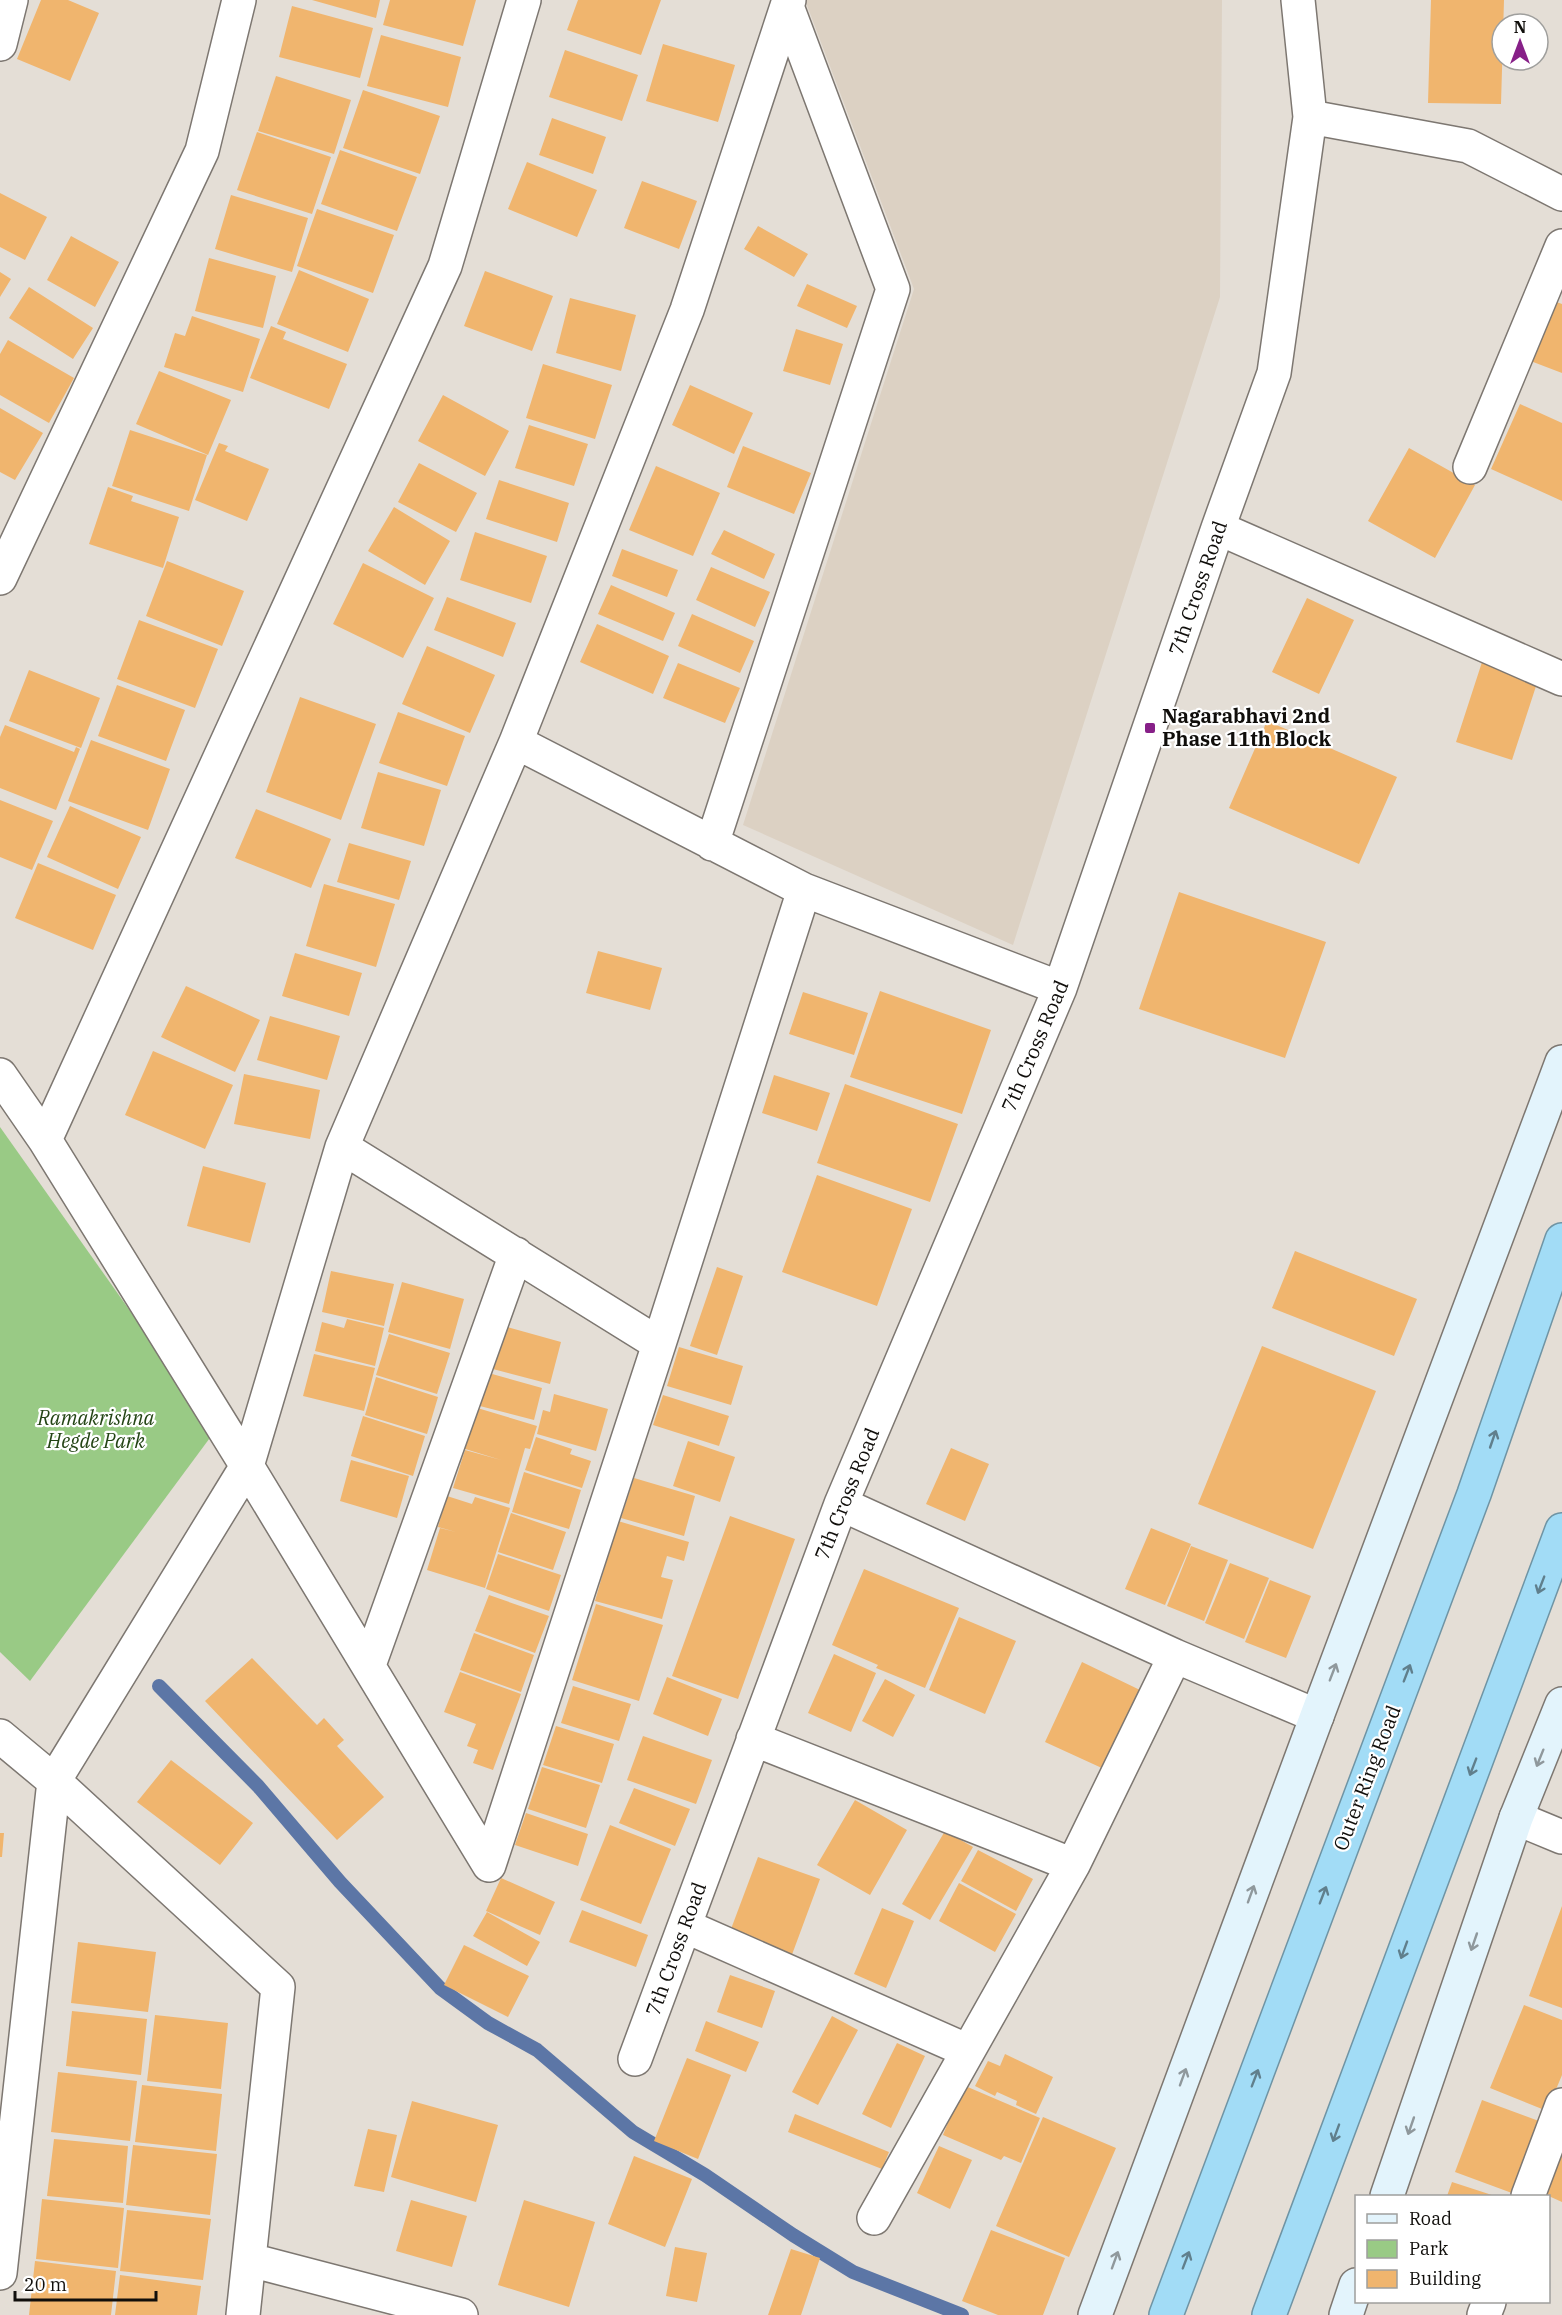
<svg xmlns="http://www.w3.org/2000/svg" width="1562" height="2315" font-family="'IBM Plex Serif',serif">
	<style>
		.built { fill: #dcd1c3 }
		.green { fill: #99ca85 }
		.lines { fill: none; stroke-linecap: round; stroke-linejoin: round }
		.stream { stroke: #5c76a6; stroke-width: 14 }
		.building { fill: #f0b56e }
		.street-casing { stroke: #7d7771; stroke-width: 36 }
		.secondary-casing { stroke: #7d7771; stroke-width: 36 }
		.highway-casing { stroke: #6f94a4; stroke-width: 36 }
		.street { stroke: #fff; stroke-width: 33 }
		.secondary { stroke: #e3f4fc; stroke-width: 33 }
		.highway { stroke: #a2dcf6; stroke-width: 33 }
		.oneway { stroke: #607f8c }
		.oneway2 { stroke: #8f989c }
		.poi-dot { fill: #872088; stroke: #fff; stroke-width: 2 }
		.labels { text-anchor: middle; stroke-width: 4.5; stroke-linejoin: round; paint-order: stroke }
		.street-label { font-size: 20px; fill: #100e0b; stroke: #fff }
		.poi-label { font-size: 20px; font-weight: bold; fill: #100e0b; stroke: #fff; text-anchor: start }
		.park-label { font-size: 20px; font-style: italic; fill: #234414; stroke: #fff }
	</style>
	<rect width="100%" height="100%" fill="#e4ded6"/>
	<path class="built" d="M805 0H1222L1220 297 1013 945 743 825 914 289Z"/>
	<path class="green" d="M0 1127 215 1431 30 1681 0 1652Z"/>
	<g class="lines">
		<path class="stream" d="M159 1686 258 1786 340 1882 440 1988 488 2023 537 2050 633 2132 705 2175 793 2235 853 2272 962 2315"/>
	</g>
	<path class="building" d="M41 0H68L99 13 70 81 17 59Z
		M312 0H380L376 18Z
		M390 0H476L463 46 383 25Z
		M578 0H661L641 55 567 30Z
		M1431 0H1504L1501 104 1428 103Z
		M292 6 373 28 360 78 279 57Z
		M381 35 461 57 448 107 367 86Z
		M663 44 735 65 718 122 646 101Z
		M565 50 638 75 622 121 549 97Z
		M276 76 351 100 334 154 258 131Z
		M363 90 440 116 420 174 343 148Z
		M552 118 606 137 593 174 539 155Z
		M257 132 331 157 312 214 237 190Z
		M340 150 417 177 397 231 321 204Z
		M527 162 597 190 577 237 508 209Z
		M642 181 697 201 679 249 624 228Z
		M0 193 47 217 25 260 0 247Z
		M231 195 308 218 292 272 215 249Z
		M317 209 394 235 373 293 297 266Z
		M758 226 808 254 794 277 744 249Z
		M71 236 119 262 95 307 47 280Z
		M209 258 276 276 263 328 195 311Z
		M299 270 369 299 348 352 277 324Z
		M485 271 553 296 532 351 464 326Z
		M0 272 11 279 0 297Z
		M807 284 857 306 847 328 797 306Z
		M29 287 93 328 73 359 9 318Z
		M1543 297 1562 304V373L1520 357Z
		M570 298 636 315 621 371 556 353Z
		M192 316 260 339 243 392 164 367 175 333 185 336Z
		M271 326 286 332 283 339 347 364 329 409 250 378Z
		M796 329 843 344 830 385 783 371Z
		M8 340 74 378 49 423 0 395V354Z
		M543 364 612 385 595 439 526 418Z
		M159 371 231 400 208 455 136 424Z
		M690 385 753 413 734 454 672 425Z
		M443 395 509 431 485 476 418 441Z
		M1520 404 1562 423V501L1491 469Z
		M0 408 43 433 15 480 0 472Z
		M529 425 588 444 574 486 515 468Z
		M130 430 207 455 189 511 112 486Z
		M219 443 228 446 225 451 269 469 247 521 195 500Z
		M743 446 811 473 794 514 727 487Z
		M1409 448 1475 485 1435 558 1368 521Z
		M419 463 477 493 456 532 398 502Z
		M656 466 720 493 693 556 629 530Z
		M499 480 569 503 557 542 486 519Z
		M108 487 133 496 131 501 179 517 163 568 89 544Z
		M394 507 450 541 425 585 368 551Z
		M724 530 775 554 764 579 711 554Z
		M475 532 547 556 531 603 460 580Z
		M622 549 678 570 667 597 612 576Z
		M167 561 244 591 222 646 146 616Z
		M363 563 434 598 403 658 333 624Z
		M711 567 770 592 755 627 696 600Z
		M611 585 675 613 663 641 598 614Z
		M447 597 516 623 503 657 434 630Z
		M1307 598 1354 620 1319 694 1272 672Z
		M692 614 754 641 740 673 678 646Z
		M139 620 218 649 195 708 117 679Z
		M597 624 669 656 653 694 580 662Z
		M427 646 495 675 470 733 402 704Z
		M1483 659 1539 677 1512 760 1456 742Z
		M678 663 740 688 725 723 663 698Z
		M29 670 100 698 81 748 9 721Z
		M117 685 185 710 166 761 98 736Z
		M300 697 376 724 341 820 266 792Z
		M398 712 465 736 447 786 379 763Z
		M1267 721 1397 777 1359 864 1229 808Z
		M5 725 74 752 76 747 80 749 56 810 0 788V737Z
		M91 740 170 769 148 830 68 801Z
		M378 772 441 790 424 846 361 828Z
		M0 800 53 821 32 870 0 857Z
		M70 806 141 837 118 889 47 857Z
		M256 809 331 839 311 888 235 858Z
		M349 843 411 861 399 900 337 882Z
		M38 863 116 895 93 950 15 918Z
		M324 884 395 904 376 967 306 946Z
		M1179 892 1326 942 1285 1058 1139 1009Z
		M598 951 662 968 650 1010 586 993Z
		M295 953 362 973 349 1016 282 996Z
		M186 986 260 1020 235 1072 161 1037Z
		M880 991 991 1030 962 1114 850 1077Z
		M803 992 868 1013 854 1055 789 1034Z
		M270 1016 340 1036 327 1080 257 1060Z
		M153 1051 233 1085 205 1149 125 1115Z
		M244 1074 320 1090 310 1139 234 1124Z
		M774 1075 830 1093 817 1131 762 1113Z
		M845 1084 958 1124 930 1202 817 1163Z
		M203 1166 266 1183 250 1243 187 1226Z
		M817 1175 912 1209 877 1306 782 1272Z
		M1295 1251 1417 1299 1394 1356 1272 1308Z
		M717 1267 743 1276 717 1355 690 1346Z
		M331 1271 394 1284 384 1326 322 1312Z
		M402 1282 464 1299 450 1349 388 1332Z
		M347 1319 384 1328 375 1366 315 1351 322 1322 344 1328Z
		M500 1325 561 1342 550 1384 489 1368Z
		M389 1334 450 1353 437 1394 376 1375Z
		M1262 1346 1376 1391 1313 1549 1198 1504Z
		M679 1347 743 1366 731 1405 667 1386Z
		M314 1354 375 1368 364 1411 303 1396Z
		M485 1372 542 1388 534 1420 476 1405Z
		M376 1377 438 1397 427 1434 365 1415Z
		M554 1394 608 1409 596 1451 537 1434 543 1410 550 1412Z
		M663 1395 729 1416 719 1446 653 1425Z
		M474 1407 537 1426 530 1449 525 1448 509 1504 453 1488 465 1450 501 1460 462 1448Z
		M363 1416 425 1436 413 1476 351 1456Z
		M536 1437 572 1449 570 1454 591 1461 582 1488 525 1470Z
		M688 1441 735 1457 720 1502 673 1486Z
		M951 1448 989 1464 965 1521 926 1504Z
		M351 1460 409 1476 397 1518 340 1501Z
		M524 1472 581 1490 569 1529 512 1512Z
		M634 1478 695 1496 684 1536 621 1518Z
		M447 1496 472 1504 475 1497 510 1508 485 1588 427 1570 440 1528 456 1532 438 1527Z
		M511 1513 566 1532 553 1570 498 1552Z
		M730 1516 795 1539 738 1699 672 1676Z
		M618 1521 689 1542 684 1561 667 1556 661 1577 673 1580 662 1619 595 1601Z
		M1151 1528 1191 1544 1165 1605 1125 1589Z
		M1191 1546 1228 1560 1204 1621 1167 1606Z
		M498 1554 561 1575 549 1611 486 1589Z
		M1230 1563 1269 1578 1244 1639 1205 1623Z
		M864 1569 959 1608 925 1688 876 1668 878 1665 832 1645Z
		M1270 1580 1311 1596 1286 1658 1245 1642Z
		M489 1595 549 1616 535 1653 475 1631Z
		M596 1604 663 1625 639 1701 572 1680Z
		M959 1617 1016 1641 985 1714 929 1690Z
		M474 1633 534 1655 521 1692 460 1670Z
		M834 1654 876 1673 851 1732 808 1713Z
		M252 1658 317 1725 324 1718 344 1740 337 1746 384 1797 337 1840 205 1701Z
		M1082 1662 1140 1690 1104 1769 1045 1742Z
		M460 1672 521 1694 493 1770 473 1763 478 1750 467 1746 476 1724 444 1712Z
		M667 1677 722 1699 708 1736 653 1714Z
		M885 1679 915 1695 893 1737 862 1721Z
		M573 1686 631 1704 619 1741 561 1723Z
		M556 1726 614 1744 602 1783 543 1765Z
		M643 1736 712 1760 696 1804 627 1780Z
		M171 1760 253 1823 220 1865 137 1802Z
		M542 1767 600 1785 586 1828 528 1809Z
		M634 1788 690 1809 675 1846 619 1823Z
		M855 1800 907 1830 870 1895 817 1865Z
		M526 1813 588 1834 578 1866 515 1845Z
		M610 1825 671 1849 641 1924 580 1900Z
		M945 1831 973 1847 930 1920 902 1904Z
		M0 1833H4L2 1857H0Z
		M978 1850 1033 1879 1016 1911 961 1881Z
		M758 1857 820 1879 790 1960 728 1937Z
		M501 1878 555 1902 540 1935 486 1911Z
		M959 1883 1016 1914 995 1952 939 1921Z
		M1562 1906V2008L1529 1996Z
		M882 1908 914 1921 886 1988 854 1974Z
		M582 1910 648 1935 636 1967 569 1942Z
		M487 1912 540 1942 527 1966 473 1936Z
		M78 1942 156 1952 148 2012 71 2003Z
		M464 1945 529 1976 508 2017 444 1985Z
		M730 1975 775 1991 762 2028 717 2012Z
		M1524 2005 1562 2020V2075L1547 2111 1490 2088Z
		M72 2011 147 2019 141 2075 66 2066Z
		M155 2015 228 2023 221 2089 147 2081Z
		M832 2016 858 2030 818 2105 792 2092Z
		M706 2021 759 2042 746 2072 695 2051Z
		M897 2043 925 2056 891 2128 862 2114Z
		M1005 2054 1053 2077 1036 2114 1016 2105 1017 2101 997 2092 995 2096 975 2086 988 2061 1000 2066Z
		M687 2058 731 2075 698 2159 654 2141Z
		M58 2072 137 2081 130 2141 51 2132Z
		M142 2085 222 2094 216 2151 135 2142Z
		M963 2085 1040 2118 1021 2163 1004 2156 1001 2160 943 2135Z
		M1482 2100 1547 2124 1520 2196 1455 2172Z
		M412 2101 498 2125 476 2202 391 2177Z
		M795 2114 889 2152 882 2169 788 2132Z
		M1043 2117 1116 2148 1069 2257 996 2226Z
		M368 2129 397 2135 384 2192 354 2186Z
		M54 2139 128 2146 123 2203 47 2196Z
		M133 2145 217 2154 210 2215 126 2205Z
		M939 2146 972 2160 950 2209 917 2193Z
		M1562 2146V2202L1542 2193Z
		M634 2156 692 2179 665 2247 608 2224Z
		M1452 2182 1495 2196H1447Z
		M42 2199 124 2208 118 2268 36 2259Z
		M411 2200 467 2216 452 2267 396 2251Z
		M524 2200 595 2222 569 2307 498 2285Z
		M127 2210 211 2219 203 2280 120 2271Z
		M991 2230 1065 2258 1043 2315H998L962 2301Z
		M675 2247 707 2253 697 2302 666 2296Z
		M791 2249 820 2258 801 2315H768Z
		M35 2261 116 2271 111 2315H29Z
		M120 2275 201 2286 197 2315H115Z"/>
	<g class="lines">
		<defs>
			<path id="street" d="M0 44 11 0
				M1310 117 1468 146 1562 194
				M1470 467 1562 246
				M1218 528 1562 679
				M0 578 202 151 239 0
				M516 742 804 890 1060 988
				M712 844 893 289 788 9
				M0 1075 45 1140 247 1466 489 1865
				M45 1140 445 266 524 0
				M342 1147 659 1344
				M841 1504 1175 1656 1317 1716
				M369 1665 516 1254
				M0 1736 54 1781 278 1987 243 2315
				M753 1739 1073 1865 1175 1656
				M1516 1818 1562 1837
				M489 1865 659 1344 804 890
				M685 1926 968 2051
				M635 2059 841 1504 1060 988 1218 528 1274 373 1310 117 1298 0
				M1528 2196 1562 2105
				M874 2218 1073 1865
				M250 2260 461 2315
				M0 2273 54 1781 247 1466 342 1147 516 742 687 310 789 0
				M1484 2315 1489 2302"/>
			<path id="secondary" d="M1387 2196 1516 1818 1562 1704
				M1095 2315 1317 1716 1562 1062
				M1346 2315 1356 2285"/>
			<path id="highway" d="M1166 2315 1474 1494 1562 1240
				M1269 2315 1562 1530"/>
		</defs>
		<use href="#street" class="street-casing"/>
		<use href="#secondary" class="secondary-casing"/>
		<use href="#highway" class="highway-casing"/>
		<use href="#street" class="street"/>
		<use href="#secondary" class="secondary"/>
		<use href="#highway" class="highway"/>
	</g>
	<defs><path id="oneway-shaft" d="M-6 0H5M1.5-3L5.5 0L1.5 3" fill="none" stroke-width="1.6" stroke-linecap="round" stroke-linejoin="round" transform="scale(1.5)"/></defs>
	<g class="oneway">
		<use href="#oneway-shaft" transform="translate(1493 1439) rotate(-71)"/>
		<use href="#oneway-shaft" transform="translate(1541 1585) rotate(111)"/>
		<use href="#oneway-shaft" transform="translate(1407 1673) rotate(-69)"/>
		<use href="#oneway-shaft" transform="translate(1473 1767) rotate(111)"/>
		<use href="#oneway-shaft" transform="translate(1323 1895) rotate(-69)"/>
		<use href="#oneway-shaft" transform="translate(1404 1950) rotate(110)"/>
		<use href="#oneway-shaft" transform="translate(1255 2078) rotate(-69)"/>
		<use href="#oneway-shaft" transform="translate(1336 2133) rotate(110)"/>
		<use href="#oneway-shaft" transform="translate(1186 2260) rotate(-69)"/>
	</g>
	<g class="oneway2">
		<use href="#oneway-shaft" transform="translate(1333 1672) rotate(-69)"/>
		<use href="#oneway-shaft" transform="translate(1540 1758) rotate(112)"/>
		<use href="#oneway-shaft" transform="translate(1251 1894) rotate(-70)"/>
		<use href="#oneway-shaft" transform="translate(1474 1942) rotate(109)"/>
		<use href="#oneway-shaft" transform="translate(1183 2077) rotate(-70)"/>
		<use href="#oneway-shaft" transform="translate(1411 2126) rotate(109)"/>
		<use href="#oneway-shaft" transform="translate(1115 2260) rotate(-70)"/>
	</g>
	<rect class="poi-dot" x="1144" y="722" width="12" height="12" rx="3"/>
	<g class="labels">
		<g class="street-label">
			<text transform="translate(1198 588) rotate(-71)" y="7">7th Cross Road</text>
			<text transform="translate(1035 1046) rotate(-67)" y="7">7th Cross Road</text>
			<text transform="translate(847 1494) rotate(-68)" y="7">7th Cross Road</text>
			<text transform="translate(1367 1778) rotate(-69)" y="7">Outer Ring Road</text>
			<text transform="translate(676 1949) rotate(-70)" y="7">7th Cross Road</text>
		</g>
		<g class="poi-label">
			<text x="1162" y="723">Nagarabhavi 2nd<tspan x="1162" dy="23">Phase 11th Block</tspan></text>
		</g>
		<g class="park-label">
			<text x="96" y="1425">Ramakrishna<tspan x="96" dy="23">Hegde Park</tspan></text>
		</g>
	</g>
	<rect x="1355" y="2195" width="195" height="108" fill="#ffffff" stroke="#9f9f9d" stroke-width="1.5"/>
	<rect x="1367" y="2214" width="30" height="9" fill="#e3f4fc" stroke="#9f9f9d" stroke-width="1.5"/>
	<text x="1409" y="2225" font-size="18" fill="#100e0b">Road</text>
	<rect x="1367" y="2240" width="30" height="18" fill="#99ca85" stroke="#9f9f9d" stroke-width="1.5"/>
	<text x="1409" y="2255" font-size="18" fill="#100e0b">Park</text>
	<rect x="1367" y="2270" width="30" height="18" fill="#f0b56e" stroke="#9f9f9d" stroke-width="1.5"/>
	<text x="1409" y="2285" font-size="18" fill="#100e0b">Building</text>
	<g transform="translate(1520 42)"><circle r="28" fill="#ffffff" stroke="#9f9f9d" stroke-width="1.5"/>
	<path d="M0-4.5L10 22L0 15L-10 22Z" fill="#872088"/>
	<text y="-9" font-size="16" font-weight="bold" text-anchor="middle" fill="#100e0b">N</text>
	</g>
	<path d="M15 2291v9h141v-9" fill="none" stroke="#100e0b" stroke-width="3"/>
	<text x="24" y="2291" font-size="18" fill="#100e0b" stroke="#ffffff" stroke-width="4.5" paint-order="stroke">20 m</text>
</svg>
